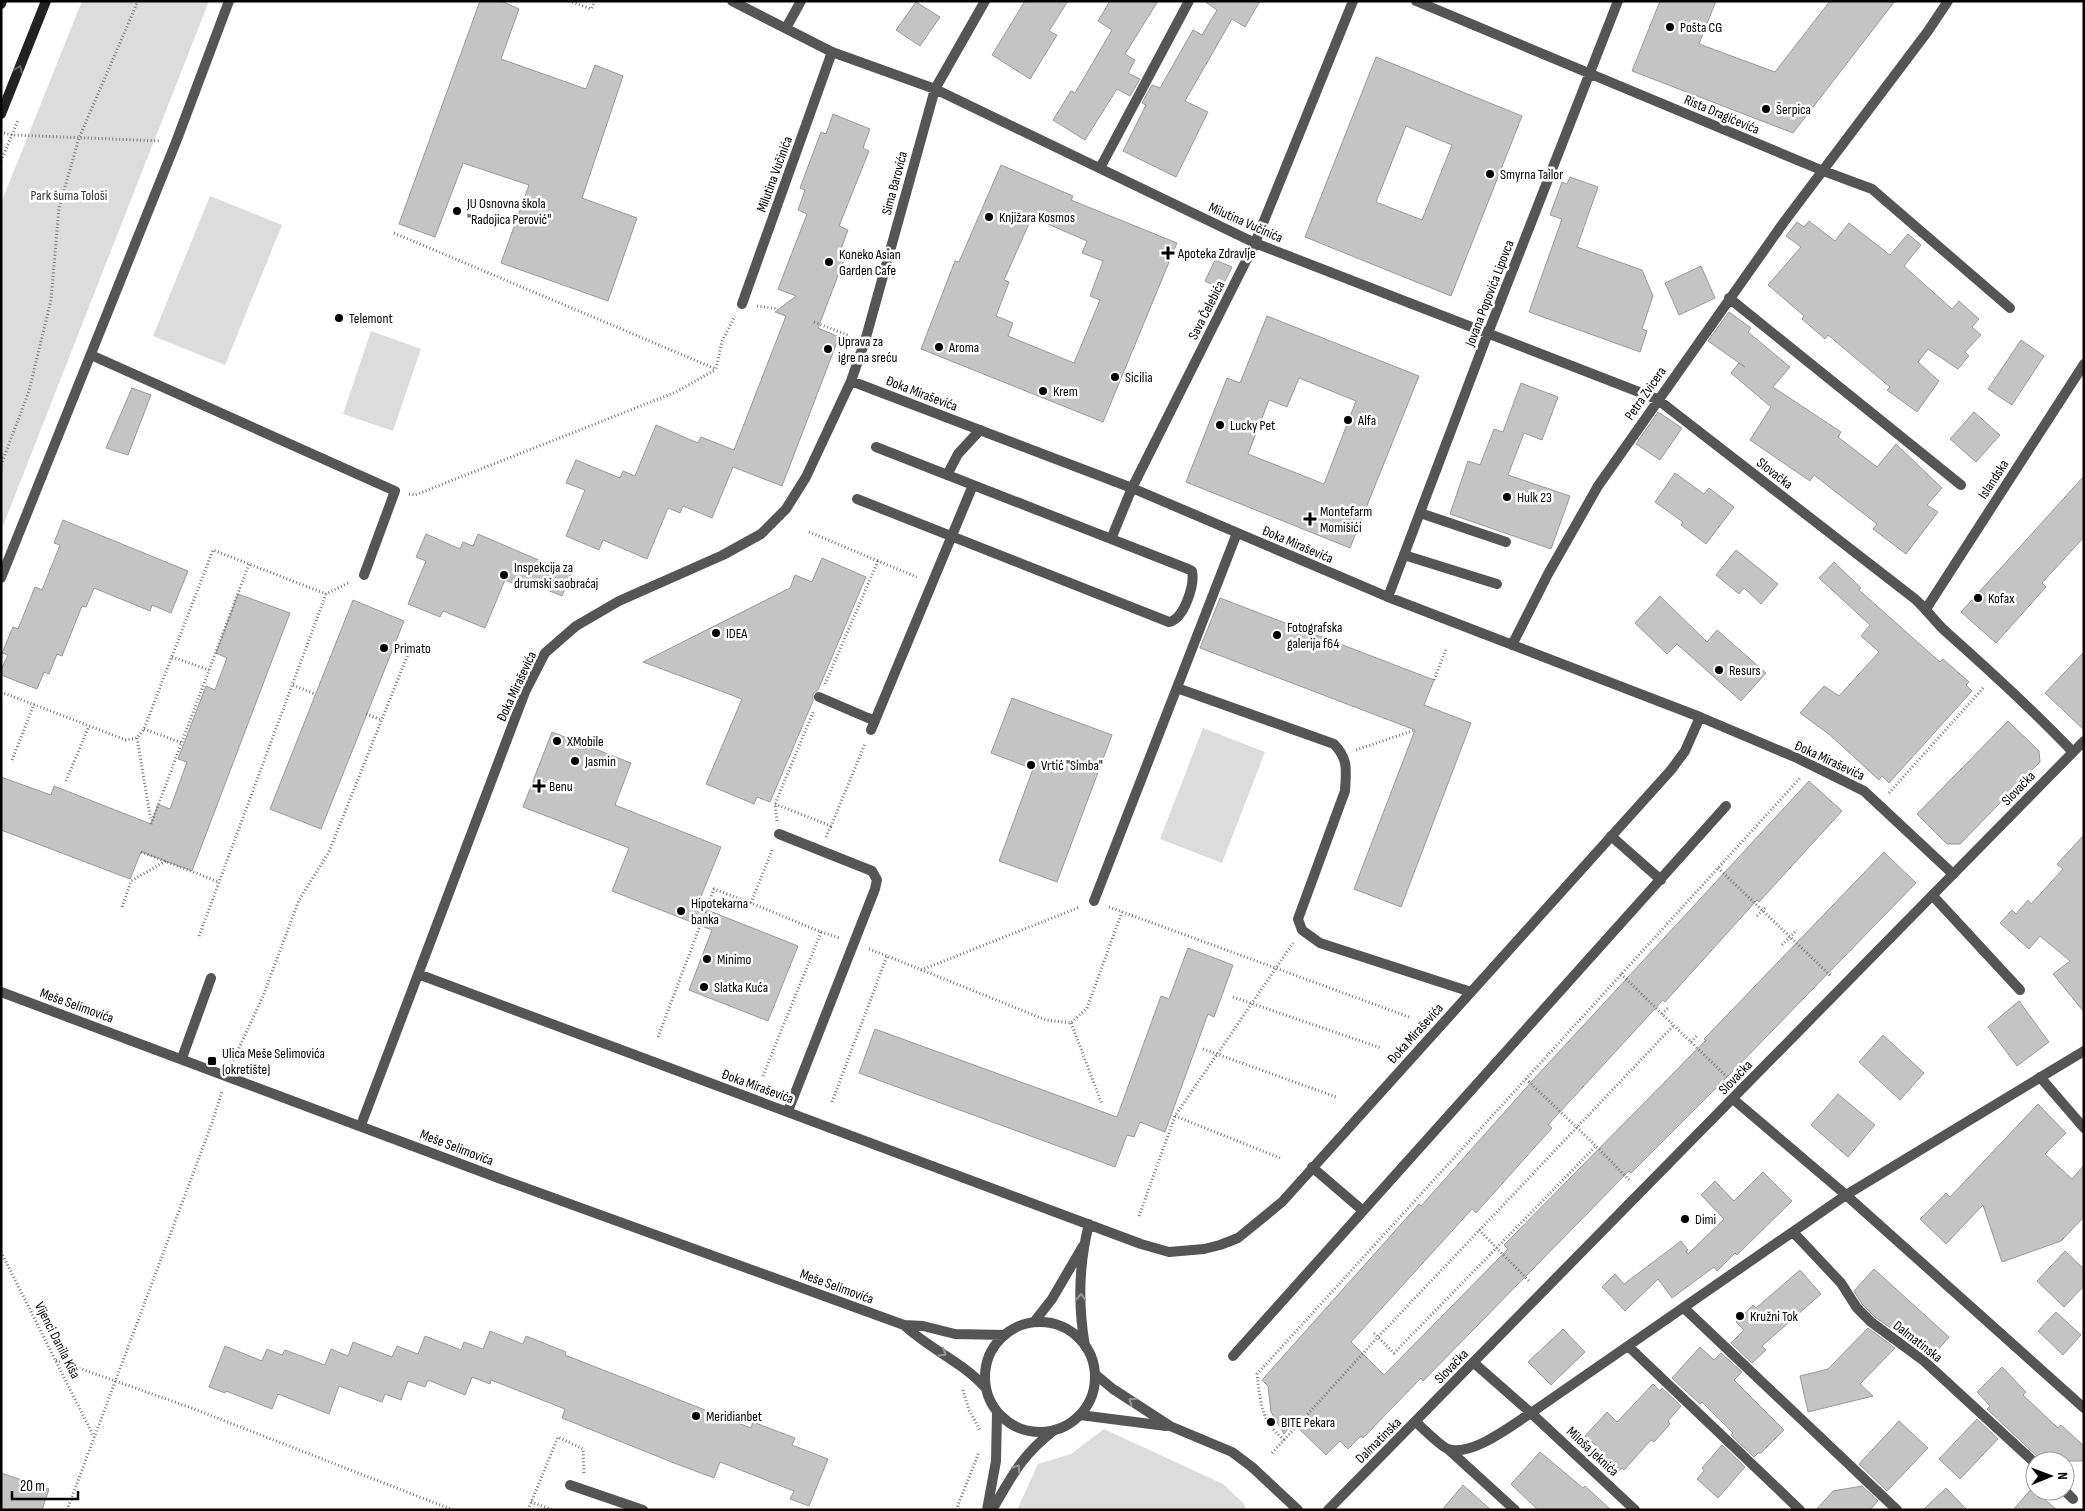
<svg xmlns="http://www.w3.org/2000/svg" width="2085" height="1511" font-family="'Sofia Sans Condensed',sans-serif">
	<style>
		.green { fill: #dcdcdc }
		.building { fill: #c4c4c4; stroke: #999; fill-rule: evenodd }
		.lines { fill: none; stroke-linecap: round; stroke-linejoin: round }
		.path { stroke: #777; stroke-width: 3; stroke-dasharray: 1 2.5; stroke-linecap: butt }
		.service { stroke: #555; stroke-width: 10 }
		.minor { stroke: #555; stroke-width: 10 }
		.tertiary { stroke: #555; stroke-width: 10 }
		.secondary { stroke: #222; stroke-width: 10 }
		.oneway { stroke: #646464 }
		.oneway2 { stroke: #999 }
		.poi-dot { fill: #000; stroke: #fff; stroke-width: 2 }
		.labels { text-anchor: middle; stroke-width: 5; stroke-linejoin: round; paint-order: stroke }
		.poi-label { font-size: 14px; fill: #000; stroke: #fff; text-anchor: start }
		.street-label { font-size: 14px; fill: #000; stroke: #fff }
		.park-label { font-size: 14px; fill: #333; stroke: #fff }
	</style>
	<rect width="100%" height="100%" fill="#fff"/>
	<path class="green" d="M82 1H209L1 531V203Z
		M210 196 282 225 225 365 153 336Z
		M371 331 421 349 393 431 343 414Z
		M1203 728 1265 752 1222 863 1160 839Z
		M1104 1429 1223 1484 1244 1504 1246 1510H1017L1038 1464 1071 1454Z"/>
	<path class="building" d="M480 1H501L519 9 501 59 586 89 595 65 623 76 582 198 637 218 608 301 501 263 529 185 463 163 435 237 399 224Z
		M1025 1H1068L1049 31 1057 35 1030 79 992 55Z
		M1110 1H1158L1125 54 1135 60 1128 73 1140 79 1130 96 1117 89 1085 140 1053 120 1071 91 1075 93 1112 30 1098 21Z
		M1204 1H1260L1245 27 1232 19 1185 101 1208 112 1176 177 1123 151 1146 105 1142 103 1152 85 1160 88 1193 30 1202 35 1217 10Z
		M1660 1H1716L1699 44 1775 72 1830 1H1895L1793 133 1632 71Z
		M916 2 940 17 920 46 896 30Z
		M1376 57 1522 116 1451 296 1305 237ZM1406 126 1452 145 1422 220 1376 202Z
		M833 114 870 129 863 148 869 151 839 226 848 230 841 249 847 252 818 328 839 337 782 486 733 467 712 518 683 506 680 513 668 508 647 559 603 540 599 550 566 536 585 490 566 483 576 460 620 478 623 471 635 476 656 425 698 443 701 437 734 450 786 316 775 312 796 296 778 289 807 214 798 210 805 190 800 188 821 132 826 134Z
		M1001 165 1073 196 1071 200 1177 243 1103 422 921 349 955 261 959 262ZM1032 217 1087 241 1082 253 1103 261 1090 296 1100 300 1074 363 1008 336 1013 323 996 316 1009 282 1004 280Z
		M1570 177 1598 187 1577 247 1642 270 1653 296 1642 329 1647 331 1640 352 1529 312 1562 219 1550 215 1562 182 1567 184Z
		M1809 221 1835 241 1849 223 1890 255 1908 234 1921 245 1904 266 1952 309 1959 301 1979 319 1972 327 1981 335 1965 352 1969 356 1958 369 1928 349 1918 362 1939 381 1917 412 1887 390 1890 387 1828 335 1825 339 1802 319 1804 316 1768 285 1801 247 1786 236 1797 222 1804 227Z
		M1215 260 1232 267 1221 289 1205 281Z
		M1701 266 1715 298 1679 315 1665 283Z
		M1729 312 1751 328 1748 332 1790 367 1773 387 1841 432 1838 437 1877 467 1896 444 1942 488 1927 505 1938 512 1906 554 1873 529 1877 524 1814 475 1810 481 1750 440 1771 407 1731 373 1739 363 1745 367 1708 341Z
		M1267 316 1419 376 1350 548 1186 482 1227 378 1240 383ZM1299 378 1356 401 1324 484 1248 454 1269 400 1287 407Z
		M2021 340 2044 356 2012 405 1988 389Z
		M1521 383 1558 397 1542 440 1524 433 1508 475 1570 496 1551 549 1450 514 1468 461 1480 465 1494 429 1503 432Z
		M132 388 151 395 128 455 106 448Z
		M1658 412 1682 428 1660 460 1636 444Z
		M1974 412 2000 435 1976 462 1950 439Z
		M1675 473 1704 494 1709 488 1734 507 1706 544 1681 525 1683 522 1655 502Z
		M2084 476V537L2042 583 2046 587 1996 643 1961 612Z
		M63 520 188 571 171 613 152 605 150 611 94 588 86 607 82 606 62 656 57 654 49 674 44 672 37 689 1 675V670L8 655 2 653 13 627 18 629 35 587 42 590 60 545 54 543Z
		M426 534 460 549 463 542 473 546 478 534 571 574 562 596 520 579 517 585 505 580 485 628 443 611 440 617 408 604 426 561 416 557Z
		M1736 550 1778 584 1761 604 1744 588 1739 594 1716 575Z
		M822 558 866 577 818 690 813 694V701L770 802 757 797 754 804 706 784 742 699 643 662 790 588 795 575 812 582Z
		M1834 562 1861 588 1859 590 1940 662 1943 659 1969 682 1966 685 1972 691 1889 783 1882 776 1879 780 1830 735 1800 713 1824 686 1839 696 1879 652 1861 636 1870 625 1819 578Z
		M238 594 290 613 192 871 141 852 130 879 1 830V777L51 795 54 786 151 824 158 804 170 809 187 762 178 759 206 686 215 690 227 658 216 653Z
		M1660 596 1707 642 1717 630 1766 673 1741 701 1677 644 1667 654 1635 623Z
		M1220 598 1434 680 1424 705 1471 723 1401 907 1354 889 1415 730 1200 648Z
		M353 600 404 621 321 829 270 809Z
		M2084 652V730L2045 693Z
		M1012 698 1112 735 1057 882 999 861 1033 769 991 753Z
		M2008 721 2039 751 2040 762 1960 844H1947L1917 814Z
		M552 732 631 763 615 805 721 847 697 906 798 946 768 1021 689 990 712 930 612 891 629 848 523 807Z
		M1809 781 1842 811 1759 902 1757 900 1665 1002 1663 1000 1548 1125 1552 1128 1476 1213 1472 1209 1351 1342 1384 1375 1508 1249 1504 1245 1706 1040 1704 1039 1884 852 1916 883 1735 1069 1631 1173 1629 1171 1423 1381 1421 1378 1363 1438 1361 1436 1348 1449 1340 1441 1326 1455 1293 1423 1284 1434 1271 1412 1268 1386 1262 1380 1419 1204 1421 1206 1533 1080Z
		M2084 835V1012L2053 974 2070 961 2040 936 2029 949 2000 923 2012 910 2016 914 2028 900 2031 904 2063 869 2057 864Z
		M1188 948 1233 965 1214 1017 1208 1014 1165 1132 1140 1122 1134 1137 1127 1135 1115 1167 859 1073 875 1029 1117 1117 1161 996 1169 999Z
		M2019 1001 2049 1042 2017 1066 1988 1027Z
		M1883 1035 1924 1073 1900 1100 1859 1062Z
		M1838 1094 1875 1125 1848 1157 1811 1125Z
		M2038 1104 2066 1133 2045 1154 2072 1179 2084 1165V1217L2061 1241 2002 1262 1983 1205 1946 1244 1920 1219 1946 1193 1950 1197Z
		M1763 1172 1792 1201 1737 1255 1735 1253 1717 1271 1714 1267 1672 1298 1658 1279 1625 1311 1602 1287 1615 1274 1624 1284 1681 1241 1688 1250 1686 1251 1688 1254 1724 1219 1701 1195 1715 1181 1734 1201Z
		M2065 1251 2084 1269V1286L2064 1307 2037 1281Z
		M1874 1269 1949 1337 1931 1358 1906 1336 1905 1338 1875 1317 1862 1304 1854 1291Z
		M1800 1270 1821 1294 1762 1346 1766 1350 1752 1363 1731 1343 1744 1330 1736 1322 1753 1305 1756 1308Z
		M2056 1312 2081 1335 2063 1355 2038 1331Z
		M1868 1328 1895 1348 1860 1384 1873 1396 1808 1412 1800 1376 1828 1369Z
		M1563 1329 1585 1352 1551 1385 1528 1362Z
		M490 1331 523 1344 526 1336 566 1352 565 1355 751 1428 753 1422 795 1438 792 1445 828 1459 809 1506 790 1499 794 1491 720 1462 714 1478 674 1463 562 1418 565 1409 491 1380 490 1384 472 1377 465 1395 428 1380 425 1387 408 1381 401 1400 385 1394 382 1402 339 1386 329 1414 278 1394 272 1409 226 1391 225 1393 209 1387 225 1346 262 1361 267 1349 282 1355 285 1350 325 1365 331 1349 348 1356 353 1342 392 1357 397 1346 418 1354 425 1336 461 1350 464 1342 483 1349Z
		M1700 1347 1714 1360 1721 1353 1742 1372 1734 1380 1784 1430 1761 1453H1758L1754 1457 1731 1435 1733 1433 1702 1402 1700 1404 1672 1378Z
		M2002 1367 2026 1392 2023 1395 2058 1428 2061 1425 2084 1446V1461H2042L1987 1409 1990 1406 1977 1392Z
		M1653 1384 1660 1391 1662 1388 1681 1406 1668 1421 1670 1424 1654 1442 1651 1440 1624 1470 1622 1468 1618 1472 1599 1454 1602 1451 1585 1436 1607 1412 1617 1422Z
		M1977 1419 1998 1439 1960 1479 1939 1459Z
		M1899 1421 1928 1448 1887 1491 1859 1464Z
		M1722 1445 1745 1467 1718 1498 1697 1479 1704 1471 1702 1468Z
		M1540 1452 1583 1488 1585 1486 1611 1510H1538L1511 1484Z
		M1 1473 49 1489 42 1510H1Z
		M1463 1485 1491 1510H1442Z
		M1862 1486 1878 1501 1870 1510H1816L1833 1491Z
		M1946 1488 1967 1510H1923Z
		M2032 1488 2035 1491 2057 1510H2013Z"/>
	<g class="lines">
		<path class="path" d="M569 1 591 9 595 1
			M4 133 12 135 161 141
			M1 161 18 120
			M394 233 716 369 722 341 735 316
			M757 306 778 309
			M814 322 850 336
			M1 465 29 391 51 300 59 208 79 138 138 1
			M409 494 415 495 676 392 715 370
			M809 532 878 561
			M172 657 209 670
			M1434 680 1446 649
			M825 684 878 561 917 577
			M293 685 315 694
			M1 692 126 740 137 738 144 729 213 550 326 594
			M366 714 382 720
			M144 729 182 743
			M137 738 151 821
			M1356 750 1415 730
			M12 760 34 704
			M66 781 89 726
			M1889 793 1984 687
			M775 804 831 826 865 744
			M777 821 775 804 814 710
			M151 824 249 564
			M826 837 831 826
			M141 852 219 882
			M1718 868 1831 976
			M122 907 131 881 166 861
			M1109 907 1409 1017
			M1757 916 1767 906
			M821 932 840 938
			M199 936 326 594 350 582
			M1782 945 1797 930
			M869 949 887 956
			M921 970 1080 907
			M1621 974 1730 1080
			M1233 997 1381 1048
			M1662 1014 1668 1008
			M1071 1023 1102 1104
			M658 1037 714 889 751 903
			M1691 1042 1698 1034
			M1203 1049 1336 1097
			M233 1061 263 996 299 900 329 852 412 644
			M763 1076 821 932 751 903 773 848
			M1526 1079 1596 1146
			M832 1102 887 956 1046 1020 1071 1023 1087 1008 1122 912
			M1175 1116 1280 1158
			M1139 1216 1175 1116 1293 943
			M1479 1230 1530 1282
			M1 1252 94 1437
			M1374 1333 1394 1353 1596 1146 1631 1182
			M56 1360 189 1407 453 1510
			M963 1390 969 1410 980 1430
			M1284 1440 1378 1337 1674 1025
			M1272 1453 1284 1440C1260 1419 1261 1404 1257 1374L1801 777
			M531 1502 553 1510
			M67 1510 212 1123 222 1091
			M528 1510 558 1437 583 1449 584 1473
			M956 1510 979 1452"/>
		<path class="service" d="M1100 168 1189 1
			M742 304 832 52
			M91 355 395 491 364 575
			M947 475 958 454 980 430
			M857 499 1169 622C1184 619 1195 585 1192 571L1188 569 876 447
			M1420 513 1506 542
			M1111 539 1132 488
			M1404 555 1497 584
			M1177 688 1334 744C1349 760 1346 770 1345 791L1298 919 1302 930 1320 943 1471 992
			M819 697 875 721
			M871 730 973 485
			M779 834 872 871 877 880 875 889 788 1111
			M1611 836 1661 880
			M1933 896 2020 990
			M1094 901 1237 533
			M182 1058 211 978
			M1312 1167 1362 1210
			M1233 1356 1726 806"/>
		<path class="minor" d="M732 1 832 52 935 89 1255 243 1657 399 1915 599C1926 609 1934 620 1944 630 1988 669 2032 709 2073 752
			M1416 1 1821 170 1872 189 2010 308
			M786 28 801 1
			M1729 298 1961 485
			M851 381 1132 488 1388 597 1700 717 1797 758 1864 791 1953 874
			M1132 488 1255 243 1353 1
			M1 578 176 142 229 1
			M1388 597 1488 333 1618 1
			M1926 609 2084 364
			M1512 645 1548 574 1598 486 1784 222 1928 31 1948 1
			M418 974 1141 1244 1169 1252 1204 1249 1220 1245 1238 1238 1282 1202 1671 770 1685 751 1700 717
			M2040 1077 2084 1128
			M1733 1099 1846 1195 2084 1408
			M361 1125 525 692 545 653 576 626 619 601 723 555 761 534 786 509 806 477 851 381 865 341 935 89 985 1
			M1793 1232 1841 1283 1857 1308 1871 1322 1924 1361 2035 1463
			M1684 1308 1897 1510
			M1034 1322 1052 1299 1083 1246
			M1085 1346C1078 1306 1079 1263 1089 1224
			M1628 1346 1800 1510
			M1474 1363 1531 1413 1635 1510
			M1416 1422C1422 1428 1442 1447 1448 1449 1472 1457 1512 1425 1531 1413L1846 1195 2084 1051
			M1448 1449 1515 1510
			M570 1485 643 1510
			M2065 1491 2073 1499
			M987 1510 996 1461 997 1413
			M992 1510C1012 1476 1021 1456 1053 1431"/>
		<path class="tertiary" d="M1 992 501 1179 904 1325 923 1326 955 1334 1004 1335
			M985 1377a55 55 0 1 1 110 0a55 55 0 1 1-110 0Z
			M904 1325C929 1349 961 1361 985 1387
			M1095 1374 1113 1389 1170 1426 1232 1452 1252 1467 1298 1510
			M1080 1415 1166 1426
			M1328 1510 2084 741"/>
		<path class="secondary" d="M1 4 2 1
			M1 114 46 1"/>
	</g>
	<defs><path id="oneway-chevron" d="M-2-3.5L2.5 0L-2 3.5" fill="none" stroke-width="1.6" stroke-linecap="round" stroke-linejoin="round" transform="scale(1.25)"/></defs>
	<use class="oneway" href="#oneway-chevron" transform="translate(19 69) rotate(-68)"/>
	<g class="oneway2">
		<use href="#oneway-chevron" transform="translate(1081 1297) rotate(-87)"/>
		<use href="#oneway-chevron" transform="translate(943 1353) rotate(32)"/>
		<use href="#oneway-chevron" transform="translate(1132 1401) rotate(-146)"/>
		<use href="#oneway-chevron" transform="translate(1017 1468) rotate(-55)"/>
	</g>
	<g class="poi-dot">
		<circle cx="1670" cy="27" r="5"/>
		<circle cx="1766" cy="109" r="5"/>
		<circle cx="1490" cy="174" r="5"/>
		<circle cx="457" cy="211" r="5"/>
		<circle cx="989" cy="217" r="5"/>
		<path d="M1165.5 245.5h5v5h5v5h-5v5h-5v-5h-5v-5h5z"/>
		<circle cx="829" cy="262" r="5"/>
		<circle cx="339" cy="318" r="5"/>
		<circle cx="939" cy="347" r="5"/>
		<circle cx="828" cy="349" r="5"/>
		<circle cx="1115" cy="377" r="5"/>
		<circle cx="1043" cy="391" r="5"/>
		<circle cx="1348" cy="420" r="5"/>
		<circle cx="1220" cy="425" r="5"/>
		<circle cx="1507" cy="497" r="5"/>
		<path d="M1307.5 511.5h5v5h5v5h-5v5h-5v-5h-5v-5h5z"/>
		<circle cx="504" cy="575" r="5"/>
		<circle cx="1978" cy="598" r="5"/>
		<circle cx="716" cy="633" r="5"/>
		<circle cx="1277" cy="635" r="5"/>
		<circle cx="384" cy="648" r="5"/>
		<circle cx="1719" cy="670" r="5"/>
		<circle cx="557" cy="741" r="5"/>
		<circle cx="575" cy="761" r="5"/>
		<circle cx="1031" cy="765" r="5"/>
		<path d="M536.5 778.5h5v5h5v5h-5v5h-5v-5h-5v-5h5z"/>
		<circle cx="681" cy="911" r="5"/>
		<circle cx="707" cy="959" r="5"/>
		<circle cx="704" cy="987" r="5"/>
		<rect x="207" y="1056" width="10" height="10" rx="2.5"/>
		<circle cx="1685" cy="1219" r="5"/>
		<circle cx="1740" cy="1316" r="5"/>
		<circle cx="696" cy="1416" r="5"/>
		<circle cx="1271" cy="1422" r="5"/>
	</g>
	<g class="labels">
		<g class="poi-label">
			<text x="1680" y="32">Pošta CG</text>
			<text x="1776" y="114">Šerpica</text>
			<text x="1500" y="179">Smyrna Tailor</text>
			<text x="467" y="208">JU Osnovna škola<tspan x="467" dy="16">"Radojica Perović"</tspan></text>
			<text x="999" y="222">Knjižara Kosmos</text>
			<text x="1178" y="258">Apoteka Zdravlje</text>
			<text x="839" y="259">Koneko Asian<tspan x="839" dy="16">Garden Cafe</tspan></text>
			<text x="349" y="323">Telemont</text>
			<text x="838" y="346">Uprava za<tspan x="838" dy="16">igre na sreću</tspan></text>
			<text x="949" y="352">Aroma</text>
			<text x="1125" y="382">Sicilia</text>
			<text x="1053" y="396">Krem</text>
			<text x="1358" y="425">Alfa</text>
			<text x="1230" y="430">Lucky Pet</text>
			<text x="1517" y="502">Hulk 23</text>
			<text x="1320" y="516">Montefarm<tspan x="1320" dy="16">Momišići</tspan></text>
			<text x="514" y="572">Inspekcija za<tspan x="514" dy="16">drumski saobraćaj</tspan></text>
			<text x="1988" y="603">Kofax</text>
			<text x="1287" y="632">Fotografska<tspan x="1287" dy="16">galerija f64</tspan></text>
			<text x="726" y="638">IDEA</text>
			<text x="394" y="653">Primato</text>
			<text x="1729" y="675">Resurs</text>
			<text x="567" y="746">XMobile</text>
			<text x="585" y="766">Jasmin</text>
			<text x="1041" y="770">Vrtić "Simba"</text>
			<text x="549" y="791">Benu</text>
			<text x="691" y="908">Hipotekarna<tspan x="691" dy="16">banka</tspan></text>
			<text x="717" y="964">Minimo</text>
			<text x="714" y="992">Slatka Kuća</text>
			<text x="222" y="1058">Ulica Meše Selimovića<tspan x="222" dy="16">(okretište)</tspan></text>
			<text x="1695" y="1224">Dimi</text>
			<text x="1750" y="1321">Kružni Tok</text>
			<text x="706" y="1421">Meridianbet</text>
			<text x="1281" y="1427">BITE Pekara</text>
		</g>
		<g class="street-label">
			<text transform="translate(1722 114) rotate(23)" y="5">Rista Dragićevića</text>
			<text transform="translate(774 174) rotate(-70)" y="5">Milutina Vučinića</text>
			<text transform="translate(894 183) rotate(-75)" y="5">Sima Barovića</text>
			<text transform="translate(1246 222) rotate(24)" y="5">Milutina Vučinića</text>
			<text transform="translate(1489 293) rotate(-69)" y="5">Jovana Popovića Lipovca</text>
			<text transform="translate(1206 310) rotate(-63)" y="5">Sava Čelebića</text>
			<text transform="translate(922 393) rotate(21)" y="5">Đoka Miraševića</text>
			<text transform="translate(1645 393) rotate(-55)" y="5">Petra Zvicera</text>
			<text transform="translate(1775 473) rotate(38)" y="5">Slovačka</text>
			<text transform="translate(1993 479) rotate(-57)" y="5">Islandska</text>
			<text transform="translate(1298 544) rotate(23)" y="5">Đoka Miraševića</text>
			<text transform="translate(516 686) rotate(-65)" y="5">Đoka Miraševića</text>
			<text transform="translate(1830 760) rotate(25)" y="5">Đoka Miraševića</text>
			<text transform="translate(2018 788) rotate(-46)" y="5">Slovačka</text>
			<text transform="translate(77 1005) rotate(20)" y="5">Meše Selimovića</text>
			<text transform="translate(1415 1033) rotate(-48)" y="5">Đoka Miraševića</text>
			<text transform="translate(1735 1077) rotate(-46)" y="5">Slovačka</text>
			<text transform="translate(758 1086) rotate(20)" y="5">Đoka Miraševića</text>
			<text transform="translate(457 1147) rotate(21)" y="5">Meše Selimovića</text>
			<text transform="translate(837 1286) rotate(20)" y="5">Meše Selimovića</text>
			<text transform="translate(58 1340) rotate(63)" y="5">Vijenci Danila Kiša</text>
			<text transform="translate(1918 1341) rotate(38)" y="5">Dalmatinska</text>
			<text transform="translate(1451 1366) rotate(-46)" y="5">Slovačka</text>
			<text transform="translate(1378 1440) rotate(-45)" y="5">Dalmatinska</text>
			<text transform="translate(1593 1451) rotate(43)" y="5">Miloša Jeknića</text>
		</g>
		<g class="park-label">
			<text x="69" y="200">Park šuma Tološi</text>
		</g>
	</g>
	<rect width="2085" height="1511" fill="none" stroke="#000000" stroke-width="5"/>
	<g transform="translate(2050 1476) rotate(89)"><circle r="24" fill="#ffffff" stroke="#999999"/>
	<path d="M0-4L9 19L0 12L-9 19Z" fill="#000000"/>
	<text y="-8" font-size="14" font-weight="bold" text-anchor="middle" fill="#000000">N</text>
	</g>
	<path d="M12 1491v8h66v-8" fill="none" stroke="#000000" stroke-width="2.5"/>
	<text x="20" y="1491" font-size="15" fill="#000000" stroke="#ffffff" stroke-width="4" paint-order="stroke">20 m</text>
</svg>
